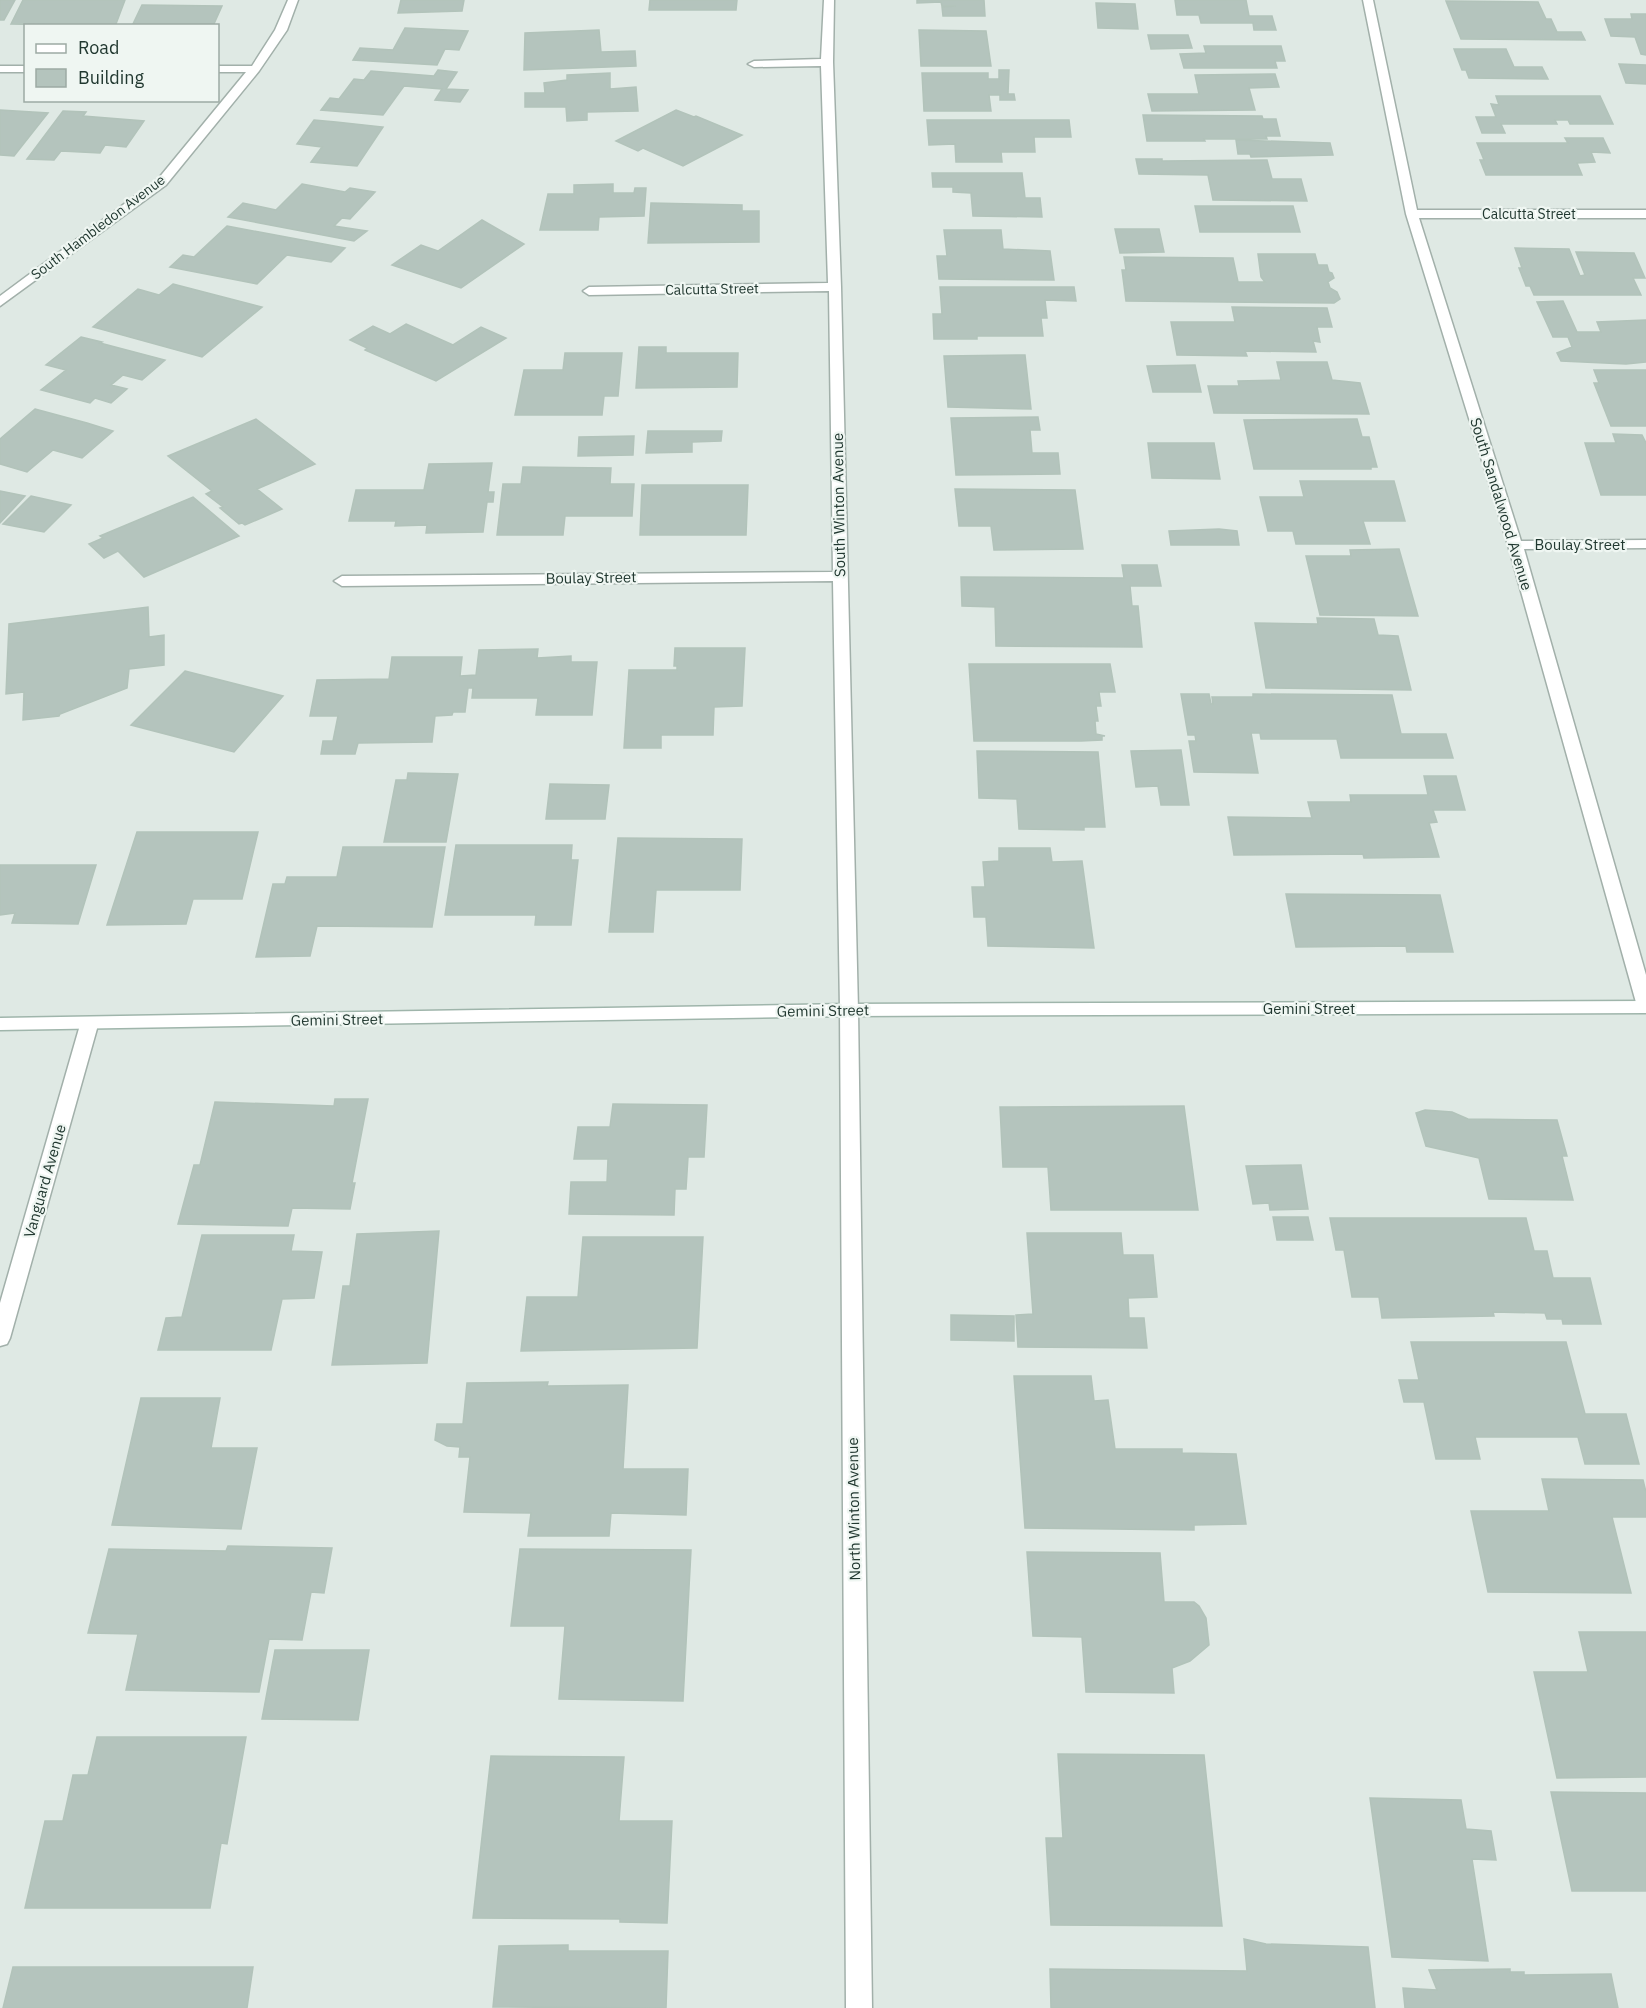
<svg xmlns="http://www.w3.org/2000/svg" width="1646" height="2008" font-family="'IBM Plex Sans',sans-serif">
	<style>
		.building { fill: #b4c4bd; stroke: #b2c3ba; stroke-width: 1.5 }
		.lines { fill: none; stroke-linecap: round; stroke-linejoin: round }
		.street-casing { stroke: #a2b0aa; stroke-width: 3 }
		.secondary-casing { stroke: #9fb5ab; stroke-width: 3 }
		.street { fill: #fff; fill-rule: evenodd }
		.secondary { fill: #fff; fill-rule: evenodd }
		.labels { text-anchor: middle; stroke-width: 4.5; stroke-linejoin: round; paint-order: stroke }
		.far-street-label { font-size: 14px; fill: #213830; stroke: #eff6f2 }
		.street-label { font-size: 15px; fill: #213830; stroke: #eff6f2 }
	</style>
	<rect width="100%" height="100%" fill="#dfe9e4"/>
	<path class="building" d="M0 0H15L4 20H0Z
		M23 0H125L116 24 110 26 11 24Z
		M401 0H464L462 11 398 13Z
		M650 0H737L736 10H649Z
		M917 0H984L985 16H943L942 7 956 6H942L941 2 917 3Z
		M1175 0H1246L1249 16H1272L1276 30H1254L1253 23H1201L1199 15H1177Z
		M1446 1 1538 2 1546 19H1551L1557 32H1581L1585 40 1461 39Z
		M1096 3 1135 4 1138 29 1098 28Z
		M142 5 222 6 213 26H132Z
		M1631 14H1646V55L1641 54 1635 37 1611 36 1605 19H1632Z
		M405 28 468 31 459 50 445 49 437 65 353 60 360 48 393 50Z
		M599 30 601 52 635 51 636 66 524 70 525 33Z
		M919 30 986 31 991 66H921Z
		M1148 35H1188L1192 48 1151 49Z
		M1204 46H1281L1285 61H1275L1277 68H1184L1180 54 1206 53Z
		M1454 49H1506L1514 67H1542L1548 79 1469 78 1466 70H1462Z
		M1619 64 1646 65V84L1626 83Z
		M438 70 457 72 446 89 468 90 460 102 435 100 442 89 404 86 383 115 321 110 330 98 339 99 354 79 364 80 371 71 434 76Z
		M999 70H1009L1008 94H1014L1015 100H1000V95H989L991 111H924L922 73H988V79H999Z
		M610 73V89L636 87 638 111 587 112V120L567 121 566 107H525V93H545L544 83 567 80V75Z
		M1275 74 1279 87 1249 88 1255 110 1152 111 1148 94H1199L1195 75Z
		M1496 96H1600L1613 124H1570L1568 120H1555L1557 124H1501L1505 133H1482L1476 117H1496L1491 104 1499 105Z
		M0 110 48 113 14 156 0 155Z
		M676 110 694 117 696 116 742 135 683 166 643 148 638 151 616 141Z
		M63 111 86 112 83 116 144 121 126 147 105 145 100 153 61 151 54 160 27 159Z
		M1143 115 1262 116 1263 119H1276L1280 136H1266L1267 139H1204L1205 141H1147Z
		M314 120 336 122 383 127 357 166 311 162 322 147 297 144Z
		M927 120H1069L1071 137H1034L1035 152H1001L1002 162H956L955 144 929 145Z
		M1565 138H1603L1610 153 1591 152 1595 162 1577 163 1582 175H1486L1480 160H1484L1477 143H1568Z
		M1236 140 1330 143 1333 155 1251 157 1250 154H1238Z
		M1136 159H1162V161L1267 160 1272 179H1301L1307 201 1213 200 1208 175 1139 174Z
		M932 173H1022L1025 198H1040L1042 217 973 216 971 193 953 192V187H933Z
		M302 184 345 192 350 188 375 192 350 219 342 218 334 226 367 231 354 241 228 217 243 203 276 210Z
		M613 184V193H634L635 188H646L644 216 599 217 598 230H540L548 194H574V185Z
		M651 203 742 205V211H759V242L648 243Z
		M1195 206H1293L1300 232H1200Z
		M482 220 524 244 461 288 392 265 421 245 438 251Z
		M227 226 345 248 331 262 287 255 257 284 170 267 183 255 194 257Z
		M1115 229H1159L1164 252 1120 253Z
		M944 230H1001L1003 249 1050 251 1054 280 939 279 937 256H947Z
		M1515 248 1569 249 1580 276 1585 275 1576 252 1634 253 1645 278H1633L1641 295H1534L1530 286H1526L1519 268H1522Z
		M1258 254H1315L1318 265H1327L1329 272 1332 273 1334 278 1328 282 1330 288 1337 292 1340 299 1334 303 1126 301 1122 270H1126L1124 257 1233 258 1238 282H1265L1261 277Z
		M173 284 262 307 202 357 93 327 138 289 159 295Z
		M940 287H1074L1076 301 1045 300 1047 318H1041L1043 336H977V339H934L933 314H942Z
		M1563 301 1577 332H1601L1597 322 1646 320V362L1626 364 1561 361 1557 353 1572 347 1568 337H1553L1537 302Z
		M1232 307 1327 308 1332 327H1317L1320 342 1313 341 1316 352 1245 351 1247 356 1177 355 1171 322H1235Z
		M406 324 453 345 481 327 506 338 436 381 365 350 367 348 350 340 373 326 390 334Z
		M81 337 102 342 100 343 165 360 142 380 123 375 111 385 127 389 111 403 95 398 90 403 41 390 66 370 46 365Z
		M639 347H666V353H738L737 387 636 388Z
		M565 353H622L618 396H604L602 415H515L524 370H563Z
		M1025 355 1031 409 948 407 944 356Z
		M1277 362H1327L1332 380 1360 383 1369 414 1214 413 1208 386H1239L1238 381 1281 380Z
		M1195 365 1201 392H1153L1147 366Z
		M1594 370H1646V426H1611L1594 383H1599Z
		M35 409 87 423 113 431 82 458 53 450 27 472 0 464V439Z
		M1038 417 1040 430H1030L1032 453H1058L1060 474 956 475 951 418Z
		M256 419 315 464 257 489 282 509 245 525 242 523 239 524 220 508 223 507 206 494 212 491 168 456Z
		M1357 419 1362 437H1369L1377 467H1371V469H1254L1244 420Z
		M648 431H722L721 441 692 442V452L646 453Z
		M1613 434 1642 435 1646 443V495H1601L1585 443H1616Z
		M634 436 633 455 578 456 579 437Z
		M1148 443H1214L1220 479 1152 478Z
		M492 463 488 492H494L493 502H487L483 532 426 533 427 525 395 526 396 521H349L356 490H424L429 464Z
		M523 467 611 468 610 484H634L632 516H565L563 535H497L503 484H521Z
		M1300 481H1394L1405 521H1363L1370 544H1296L1293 531H1268L1260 497H1304Z
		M642 485H748L746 535H640Z
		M955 489 1075 490 1083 549 994 550 991 526H959Z
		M0 491 25 496 0 523Z
		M31 496 71 505 44 532 3 524Z
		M193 497 239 536 144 577 118 551 104 558 89 544 103 538 100 536Z
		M1219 529 1237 531 1239 545H1171L1169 531Z
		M1399 549 1418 616 1320 615 1306 556H1351L1350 550Z
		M1122 565H1157L1161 586H1130L1132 606H1138L1142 647 996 646 995 607 962 606 961 577 1124 578Z
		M148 607 149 637 164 635V665L129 669 127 688 60 714 59 716 23 720 24 692 6 694 9 624Z
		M1317 618 1374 619 1378 635 1398 636 1411 690 1266 688 1255 623 1318 624Z
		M675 648H745L742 706 714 707 713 735H661V748H624L629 670H677V666H674Z
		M538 649 537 658 571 656V662H597L592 715H536L538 698H472L473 688H468L465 712H453L452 715 435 716 432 742 358 743 355 754H321L323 741H333L338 716H310L317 680 389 679 392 657H462L460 676 476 675 479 650Z
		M969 664H1110L1115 692H1099L1101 706H1096L1098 721H1095L1096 734 1105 736H1102V740L1081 741H974Z
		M185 671 283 696 234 752 131 725Z
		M1181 694H1209L1211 704H1213L1212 697H1253V694L1392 695 1401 734H1446L1453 758H1341L1337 739H1261L1260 733H1251L1258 773 1194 772 1189 741H1196L1195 735H1188Z
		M1181 750 1189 805H1161L1158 786 1136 787 1131 751Z
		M977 751 1098 752 1105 827H1084V830L1019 829 1017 799 979 798Z
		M408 773 458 774 446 842H384L396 780H407Z
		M1424 776H1456L1465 810H1433L1437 822 1429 823 1439 857 1364 858 1363 854 1234 855 1228 817 1312 818 1308 802H1351L1350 795H1428Z
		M550 784 609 785 605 819H546Z
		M137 832H258L242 899H193L186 924 107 925Z
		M618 838 742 839 740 890H656L653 932H609Z
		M456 845H572L571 860H578L571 925H535L536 915H445Z
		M343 847H445L432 927 317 926 310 956 256 957 273 884H285L287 877H337Z
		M999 848H1050L1052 862 1082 861 1094 948 988 946 986 917H974L972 887H985L983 862 999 861Z
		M0 865H96L78 924 12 923 15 913 0 915Z
		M1286 894 1440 895 1453 952H1407L1406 946 1296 947Z
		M335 1099H368L352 1183H355L350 1209 292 1208 288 1226 178 1224 194 1165H200L215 1102 334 1106Z
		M613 1104 707 1105 704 1157H688L686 1189H675L674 1215 569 1214 571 1182H607L608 1159H574L578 1127H610Z
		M1184 1106 1198 1210H1051L1048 1167H1003L1000 1107Z
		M1425 1110 1452 1112 1468 1119 1557 1120 1567 1156H1562L1573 1200 1489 1199 1479 1158 1426 1146 1416 1113Z
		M1301 1165 1308 1209 1270 1210 1269 1203 1253 1204 1246 1166Z
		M1273 1217H1308L1313 1240H1277Z
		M1330 1218H1526L1534 1251H1547L1553 1278H1590L1601 1324H1563L1562 1319H1547L1545 1313 1493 1312 1494 1316 1382 1318 1379 1297H1352L1344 1250H1336Z
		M439 1231 427 1363 332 1365 343 1286H350L357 1234Z
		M1027 1233H1121L1123 1255H1153L1157 1297 1128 1298 1129 1318H1144L1147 1348 1018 1347 1016 1315 1033 1314Z
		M202 1235H294L291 1251 322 1252 314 1298 282 1299 271 1350H158L166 1318 182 1317Z
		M583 1237H703L697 1348 521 1351 527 1297H578Z
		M951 1315 1014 1316V1341L951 1340Z
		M1411 1342H1566L1585 1414H1626L1639 1464H1585L1578 1437H1475L1480 1459H1436L1424 1402H1404L1399 1380H1419Z
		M1014 1376H1091L1094 1401 1108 1400 1115 1449H1182V1453L1236 1454 1246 1524 1194 1525V1530L1025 1528Z
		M548 1382 547 1386 628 1385 623 1469H688L686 1515 611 1513 609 1536H528L531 1513 464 1512 470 1457H459L460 1447 447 1446 435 1440 437 1424H463L467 1383Z
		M141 1398H220L211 1448H257L241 1529 112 1525Z
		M1542 1479 1643 1480 1646 1492V1517H1612L1631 1593 1488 1592 1471 1511H1549Z
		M228 1546 332 1548 324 1593 311 1592 302 1640 269 1639 259 1692 126 1690 138 1634 88 1633 109 1549 226 1551Z
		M520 1549 691 1550 683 1701 559 1699 565 1626H511Z
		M1027 1552 1160 1553 1164 1602H1194L1199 1606 1206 1618 1209 1645 1190 1661 1172 1668 1174 1693 1086 1692 1082 1637 1033 1636Z
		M1579 1632H1646V1777L1557 1778 1534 1672H1588Z
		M275 1650H369L358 1720 262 1719Z
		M97 1737H246L227 1844 221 1843 210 1908H25L45 1821H63L73 1775H88Z
		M1058 1754 1204 1755 1222 1926 1051 1925 1046 1838H1063Z
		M491 1756 624 1757 619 1821H672L667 1923 620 1922V1919L473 1918Z
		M1551 1792 1646 1793V1891H1572Z
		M1370 1798 1461 1800 1466 1829 1491 1831 1496 1860 1472 1859 1488 1961 1392 1957Z
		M1244 1939 1266 1944 1368 1947 1375 2008H1051L1050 1969 1247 1971Z
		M568 1945V1951H668L666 2008 493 2007 499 1946Z
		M13 1967H253L247 2008H3Z
		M1510 1969V1972H1524V1975L1611 1974 1618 2008H1405L1403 1988 1437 1990 1429 1970Z"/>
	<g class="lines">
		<defs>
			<path id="street" d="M288 0H298L287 30 259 71 166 185 0 306V296L158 179 246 72H218V66H252L275 30Z
				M824 0H834L833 62 841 287 858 1010 872 2008H846L840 1010 833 581 342 586 334 581 342 576 833 572 829 291 589 295 583 291 589 287 828 283 821 66 754 67 748 64 754 61 821 59Z
				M1363 0H1373L1417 210H1646V218H1419L1521 541 1646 540V548L1524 549 1646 975V1012L1640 1011 1637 1006 1508 545 1406 214Z
				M0 66H26V72H0Z
				M89 1019 95 1020 98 1025 10 1338 7 1344 0 1346V1303L80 1025 83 1020Z"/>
			<path id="secondary" d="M1646 1001V1013L849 1016 0 1030V1018L849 1004Z"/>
		</defs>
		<use href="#street" class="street-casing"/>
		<use href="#secondary" class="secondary-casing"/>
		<use href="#street" class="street"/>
		<use href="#secondary" class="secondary"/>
	</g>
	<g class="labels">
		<g class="far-street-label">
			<text x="1529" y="219">Calcutta Street</text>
			<text transform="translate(98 227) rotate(-37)" y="5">South Hambledon Avenue</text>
			<text transform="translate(712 289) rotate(-1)" y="5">Calcutta Street</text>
		</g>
		<g class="street-label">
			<text transform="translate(1501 504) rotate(73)" y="5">South Sandalwood Avenue</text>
			<text transform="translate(839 505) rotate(-91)" y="5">South Winton Avenue</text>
			<text x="1580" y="550">Boulay Street</text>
			<text transform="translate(591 578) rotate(-1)" y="5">Boulay Street</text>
			<text x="1309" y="1014">Gemini Street</text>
			<text transform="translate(823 1011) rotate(-1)" y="5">Gemini Street</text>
			<text transform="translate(337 1020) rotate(-1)" y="5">Gemini Street</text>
			<text transform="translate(45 1181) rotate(-74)" y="5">Vanguard Avenue</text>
			<text transform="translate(854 1509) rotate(-91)" y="5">North Winton Avenue</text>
		</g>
	</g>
	<rect x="24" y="24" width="195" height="78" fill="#eff6f2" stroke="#9daaa4" stroke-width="1.5"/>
	<rect x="36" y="44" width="30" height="9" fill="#ffffff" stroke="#9daaa4" stroke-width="1.5"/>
	<text x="78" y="54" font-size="18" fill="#213830">Road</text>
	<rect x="36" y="69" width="30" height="18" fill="#b4c4bd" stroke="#9daaa4" stroke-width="1.5"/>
	<text x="78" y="84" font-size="18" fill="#213830">Building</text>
</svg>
